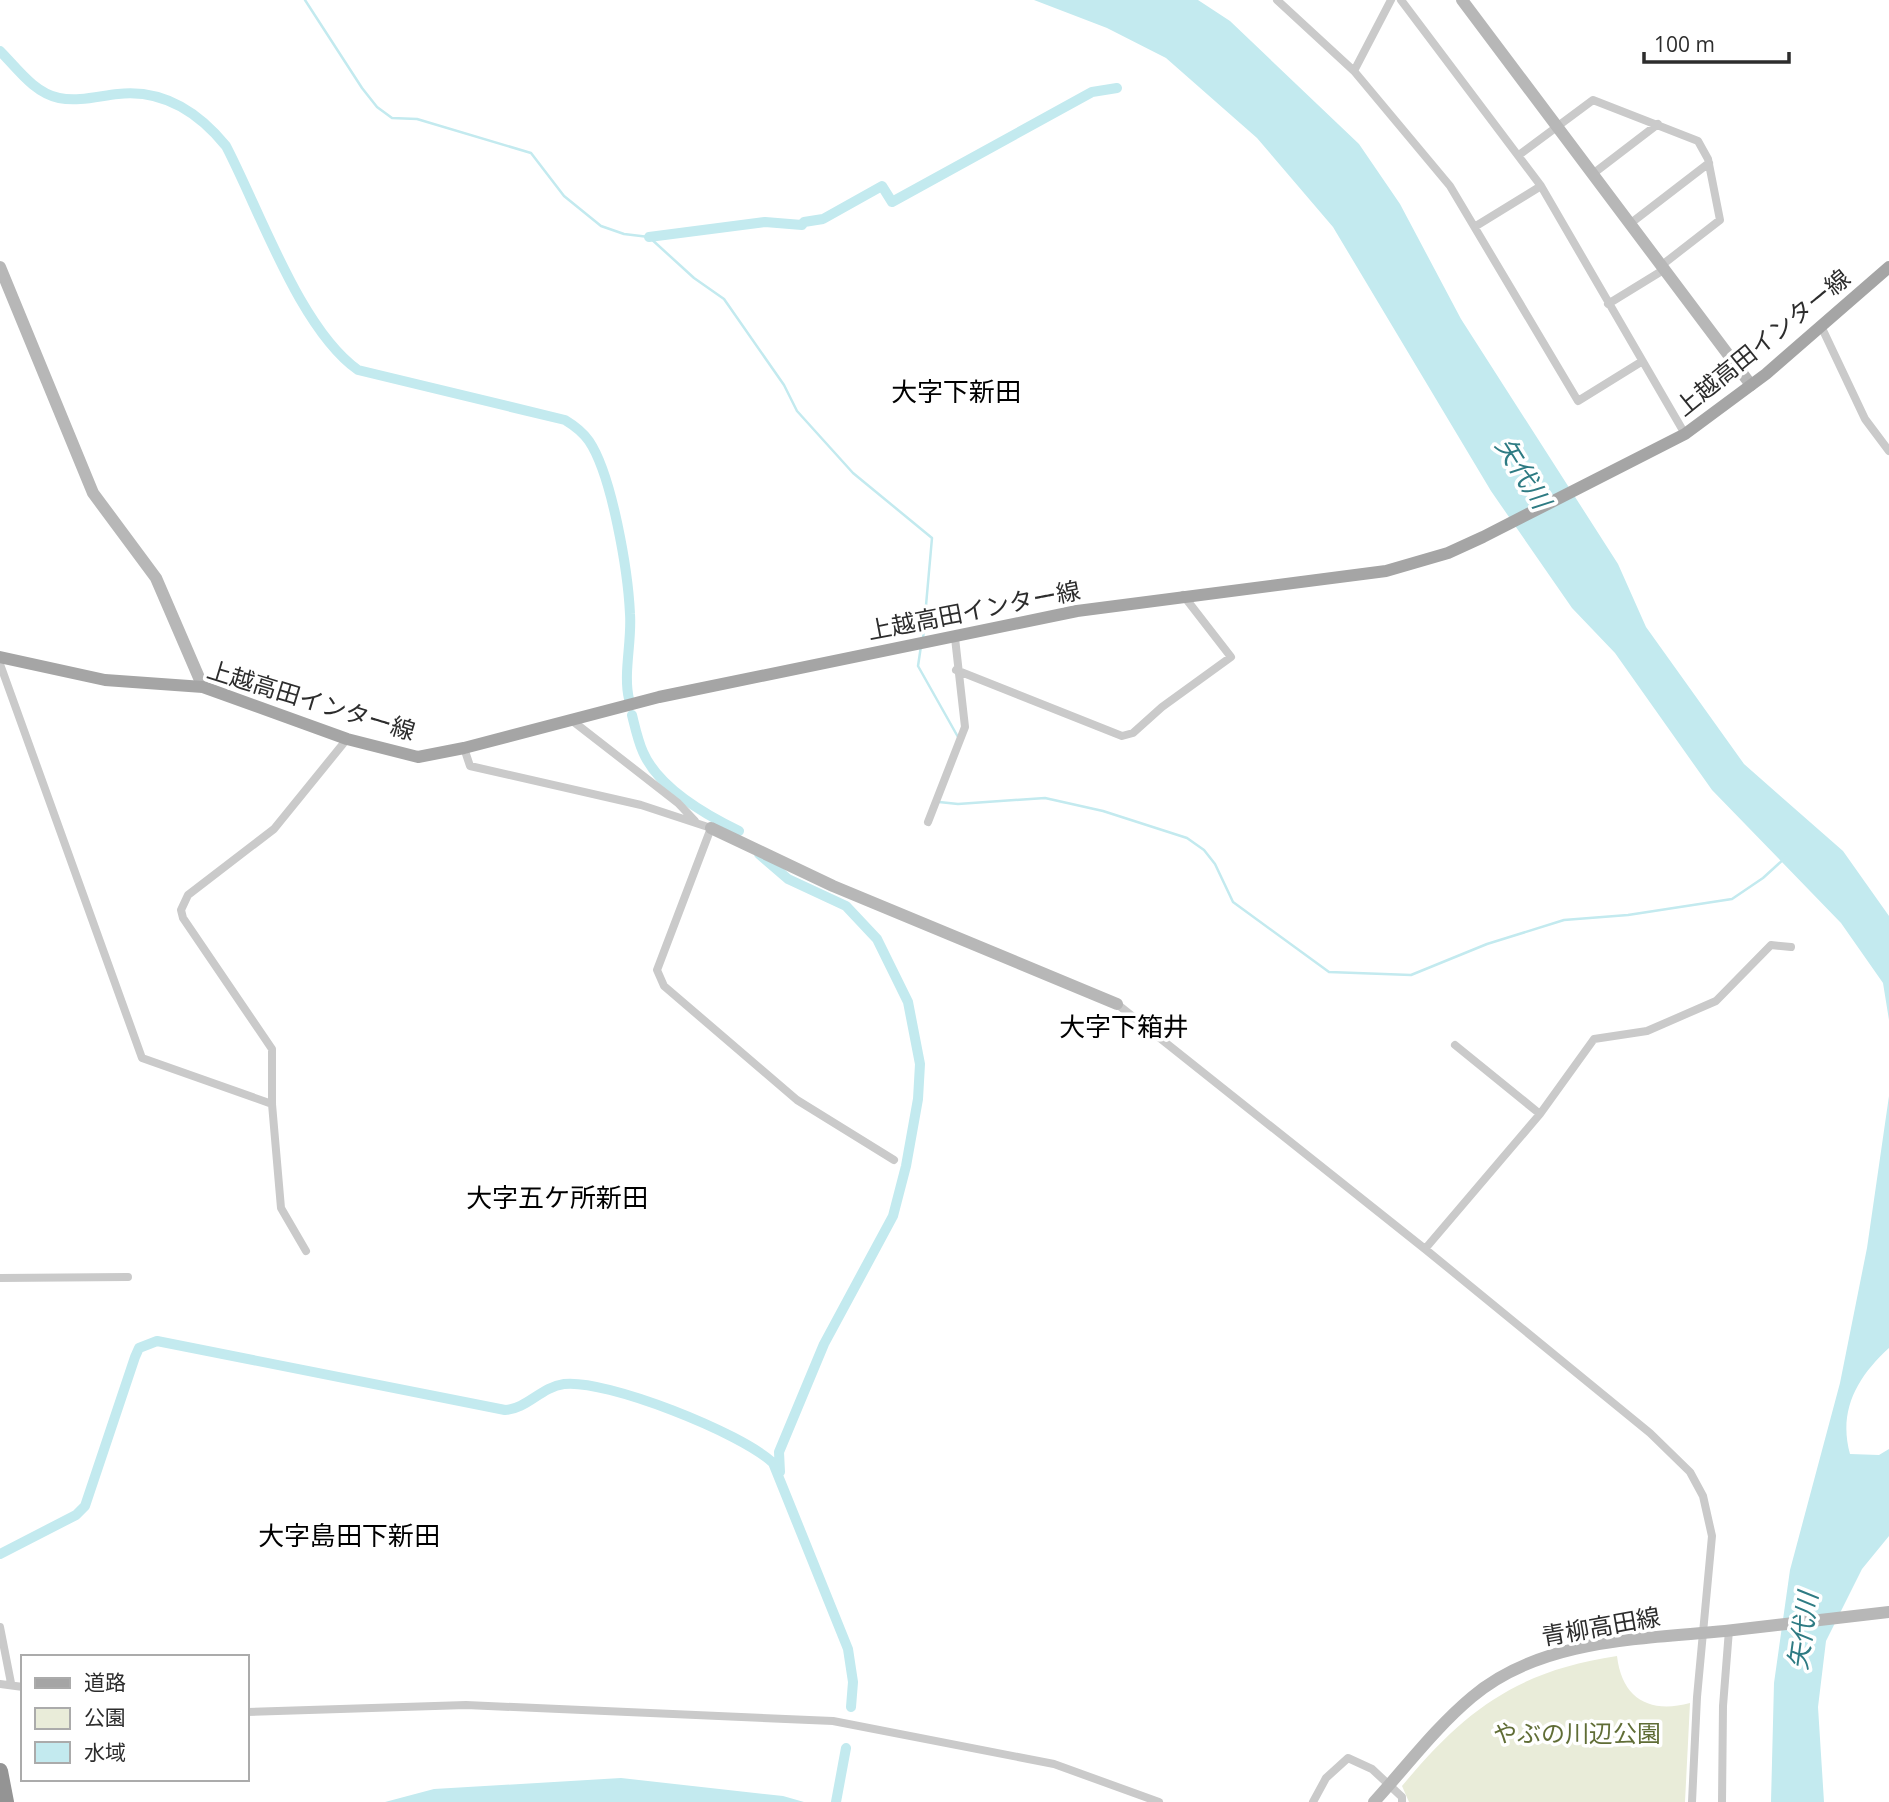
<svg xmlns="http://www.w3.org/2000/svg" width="1889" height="1802" font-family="'Open Sans','Noto Sans JP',sans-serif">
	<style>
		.green { fill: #e9ecd9 }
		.water { fill: #c3eaef }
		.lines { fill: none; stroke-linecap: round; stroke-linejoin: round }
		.stream { stroke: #c3eaef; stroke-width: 2.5 }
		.canal { stroke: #c3eaef; stroke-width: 10 }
		.street { stroke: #cacaca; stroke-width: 8 }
		.secondary { stroke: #b7b7b7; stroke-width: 12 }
		.primary { stroke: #a5a5a5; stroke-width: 12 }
		.highway { stroke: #949494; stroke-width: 16 }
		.labels { text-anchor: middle; stroke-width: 7; stroke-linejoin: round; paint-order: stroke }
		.street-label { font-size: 24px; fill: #2d2d2d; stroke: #fff }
		.park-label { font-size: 24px; fill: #606d36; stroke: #fff }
		.neighbourhood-label { font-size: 26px; fill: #000; stroke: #fff }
		.water-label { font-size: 26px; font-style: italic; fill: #2e7b83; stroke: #fff }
	</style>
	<rect width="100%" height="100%" fill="#fff"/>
	<path class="green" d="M1617 1656C1622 1699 1650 1714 1690 1703L1685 1802H1409L1402 1786C1465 1710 1517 1671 1617 1656Z"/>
	<path class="water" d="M1034 0H1198L1230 21 1359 144 1400 204 1461 319 1618 564 1646 627 1744 764 1843 851 1889 916V1020L1883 983 1841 923 1712 790 1615 653 1572 608 1491 491 1333 227 1257 138 1166 58 1107 28Z
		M1889 1096V1348C1857 1377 1838 1411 1850 1454L1879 1455 1889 1449V1536L1862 1569 1826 1641 1818 1707 1824 1802H1771L1774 1683 1790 1570 1840 1383 1867 1248Z
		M621 1778 783 1796 804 1802H385L434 1789Z"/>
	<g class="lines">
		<path class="stream" d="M305 0 362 88 377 107 392 118 417 119 531 153 564 196 601 226 624 234 649 237 694 278 724 299 784 385 797 411 853 473 932 538 923 639
			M921 646 918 666 958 737
			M939 802 958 804 1045 798 1103 811 1187 838 1204 850 1215 864 1233 902 1329 972 1411 975 1487 944 1564 920 1628 915 1732 899 1763 878 1785 858"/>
		<path class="canal" d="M0 51C17 68 34 93 59 98 78 102 99 96 118 94 163 89 199 113 226 146 260 211 300 329 358 370L565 420C575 426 582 431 589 441 612 475 628 571 630 614 632 642 623 673 629 699
			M649 237 765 222 802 225 804 222 823 219 882 186 892 202 1092 92 1117 88
			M632 715C635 727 638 741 643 752 658 787 706 815 739 831
			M759 854 788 879 846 906 877 939 908 1002 920 1064 918 1099 906 1166 893 1216 824 1344 779 1452 780 1472
			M0 1554 76 1515 85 1506 135 1357 139 1348 157 1341 505 1410C527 1409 541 1387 564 1384 606 1379 742 1433 773 1463L848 1649 853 1682 851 1707
			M836 1802 846 1748"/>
		<path class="street" d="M1277 0 1354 71
			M1391 0 1354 71 1450 186 1578 401 1641 362
			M1401 0 1541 186 1685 434
			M1519 155 1593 100 1698 141 1708 159 1720 220 1662 265
			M1594 173 1658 124
			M1631 223 1709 163
			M1476 226 1541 186
			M1608 304 1665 269
			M1821 326 1865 419 1889 451
			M0 664 142 1058 272 1104
			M956 670 1122 736 1133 733 1162 707 1231 657 1183 595
			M570 719 678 803 695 821
			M464 748 470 766 641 805 711 828 657 970 664 986 797 1100 894 1160
			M928 822 965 727 955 638
			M1117 1004 1425 1249 1650 1433 1690 1472 1703 1496 1712 1536 1697 1697 1692 1802
			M1455 1045 1540 1114
			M1425 1249 1540 1114 1594 1039 1647 1031 1716 1001 1771 945 1791 947
			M306 1251 281 1208 272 1104V1049L183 918 181 910 188 895 274 829 347 739
			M0 1278 128 1277
			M0 1627 11 1683
			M0 1684 23 1687
			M247 1712 466 1705 833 1721 1054 1764 1159 1802
			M1313 1802 1326 1778 1348 1758 1372 1769 1402 1797V1802
			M1722 1802 1723 1706 1729 1630"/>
		<path class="secondary" d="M1462 0 1751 385
			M0 267 93 493 156 578 203 687
			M711 828 833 886 1117 1004
			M1374 1802C1406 1767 1435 1728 1472 1697 1540 1639 1641 1639 1725 1631 1780 1625 1834 1618 1889 1612"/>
		<path class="primary" d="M0 657 105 680 203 687 347 739 418 757 464 748 659 697 1077 611 1386 571 1448 553 1483 537 1685 434 1766 374 1889 267"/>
		<path class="highway" d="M0 1771 6 1802"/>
	</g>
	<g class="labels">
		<g class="street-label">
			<text transform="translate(1763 343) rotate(-39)" y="8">上越高田インター線</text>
			<text transform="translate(974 611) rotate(-11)" y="8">上越高田インター線</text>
			<text transform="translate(311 701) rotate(17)" y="8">上越高田インター線</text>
			<text transform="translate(1601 1627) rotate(-10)" y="8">青柳高田線</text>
		</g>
		<g class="park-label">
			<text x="1577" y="1742">やぶの川辺公園</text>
		</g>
		<g class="neighbourhood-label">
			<text x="956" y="401">大字下新田</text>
			<text x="1124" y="1036">大字下箱井</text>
			<text x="557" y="1207">大字五ケ所新田</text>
			<text x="349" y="1545">大字島田下新田</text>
		</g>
		<g class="water-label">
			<text transform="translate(1523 473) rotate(58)" y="9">矢代川</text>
			<text transform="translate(1803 1631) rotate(-82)" y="9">矢代川</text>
		</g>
	</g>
	<rect x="21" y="1655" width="228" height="126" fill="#ffffff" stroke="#ababab" stroke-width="2"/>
	<rect x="35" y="1678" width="35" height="10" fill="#a5a5a5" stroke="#ababab" stroke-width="2"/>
	<text x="84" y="1690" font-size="21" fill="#2d2d2d">道路</text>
	<rect x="35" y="1708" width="35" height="21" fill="#e9ecd9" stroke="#ababab" stroke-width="2"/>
	<text x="84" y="1725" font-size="21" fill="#2d2d2d">公園</text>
	<rect x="35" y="1742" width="35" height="21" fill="#c3eaef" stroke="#ababab" stroke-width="2"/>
	<text x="84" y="1760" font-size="21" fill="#2d2d2d">水域</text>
	<path d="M1644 52v10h145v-10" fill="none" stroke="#2d2d2d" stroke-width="3.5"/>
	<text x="1654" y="52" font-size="21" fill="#2d2d2d" stroke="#ffffff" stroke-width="5" paint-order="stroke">100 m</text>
</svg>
